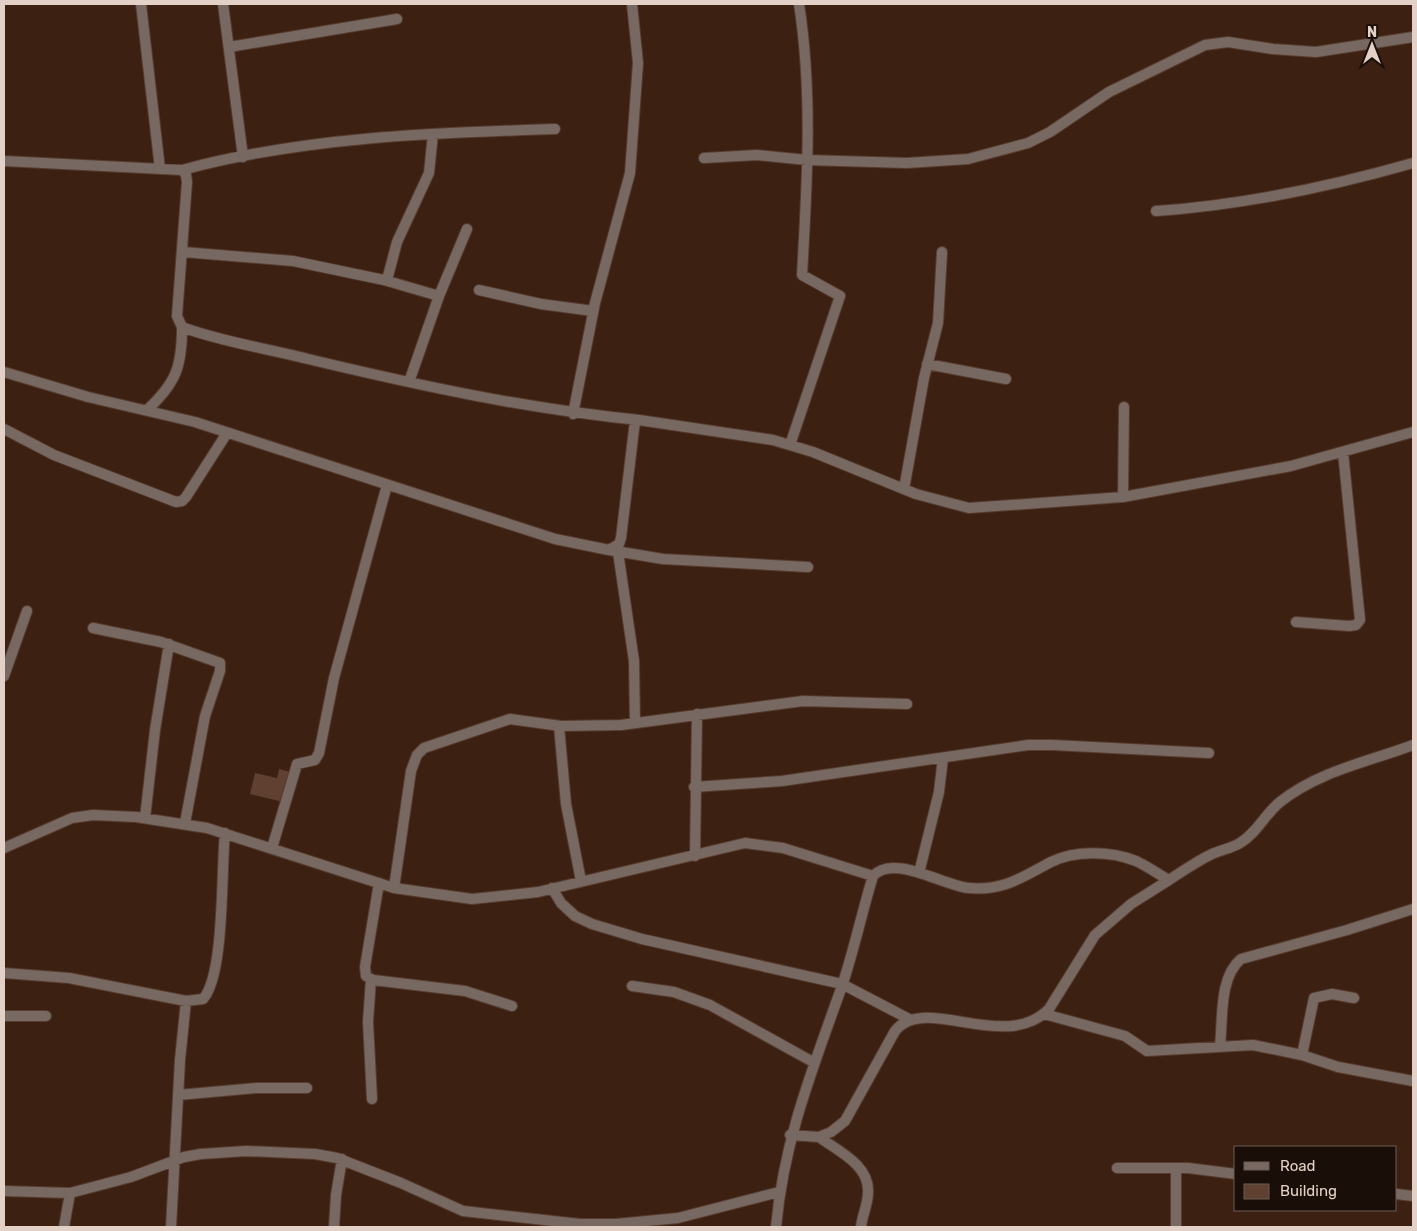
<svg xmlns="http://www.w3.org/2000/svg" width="1417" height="1231" font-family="Rubik,sans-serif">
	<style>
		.building { fill: #5f4031 }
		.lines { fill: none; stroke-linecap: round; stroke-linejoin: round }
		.street-casing { stroke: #573c2f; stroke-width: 12 }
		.street { stroke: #776861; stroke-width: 10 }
	</style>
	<rect width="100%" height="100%" fill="#3c2012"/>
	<path class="building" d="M279 769 290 772 283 802 250 794 255 773 277 778Z"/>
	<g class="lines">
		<defs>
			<path id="street" d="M141 4 160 169
				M223 4 243 157
				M229 47 397 19
				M704 158 757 155 807 160 907 163 968 159 1028 143 1050 132 1109 92 1205 45 1228 42 1273 49 1316 52 1413 37
				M4 161 182 170 186 175 187 182 177 316 182 327C218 341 269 349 308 359 417 385 527 409 639 420
				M182 170C303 137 430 133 555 129
				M1156 211C1244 205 1329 187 1413 163
				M183 252 293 261 384 280 439 296
				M387 280 397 242 429 173 433 134
				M479 290 541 304 593 311
				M927 364 1006 379
				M4 372 88 397 195 422 555 539 609 550 619 544 621 538 634 429 635 423 639 420 773 440 813 452 916 494 969 508 1123 497 1291 466 1413 432
				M409 382 439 296 467 229
				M147 410C176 383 182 367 182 327
				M573 414 595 303 630 173 638 63 632 4
				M4 429 54 455 176 502 182 501 186 497 227 433
				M790 445 840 296 802 275C807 185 813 94 799 4
				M904 489 924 378 938 323 942 252
				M1123 497 1124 407
				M609 550 663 559 808 567
				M618 552 634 661 635 723
				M1296 622 1349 626 1356 625 1360 620 1343 452
				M93 628 161 642 220 663V671L205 716 185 823
				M4 676 27 611
				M559 726 566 804 581 881
				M694 787 782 781 1028 745H1053L1209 753
				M145 818 155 730 169 644
				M4 848 72 818 93 815 136 817 207 828 394 888 472 899 538 892 745 843 783 848 873 876
				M272 848 297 764 315 760 319 753 334 678 387 485
				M695 856 697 714
				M919 873 939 792 943 758
				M379 883 365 967 366 976 373 980 465 991 512 1006
				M394 888 411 771 417 755 424 748 510 719 561 726 621 725 803 701 907 704
				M552 888 561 903 575 916 592 924 642 939 842 984 909 1019
				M4 973 69 978 186 1001 203 999C225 975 221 869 225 833
				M371 979 368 1022 372 1099
				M632 986 674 992 710 1005 813 1062
				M1044 1014 1125 1036 1147 1051 1253 1045 1302 1055 1338 1067 1413 1081
				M4 1016H46
				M1220 1046C1223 1018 1219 977 1241 959L1347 930 1413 909
				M1302 1055 1314 998 1332 994 1354 998
				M178 1095 257 1088H307
				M790 1135 819 1137 831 1132 845 1121 895 1031C924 993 1005 1054 1049 1009L1095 935 1131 904 1169 880
				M819 1137C838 1151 870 1165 868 1193 868 1204 862 1216 861 1227
				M1117 1168H1188L1236 1174
				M1176 1168V1227
				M4 1191 70 1193 131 1177 184 1157 201 1154 246 1151 315 1154 337 1158 401 1183 463 1211 580 1224H616L678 1218 779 1192
				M1396 1194 1413 1196
				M64 1227 70 1193
				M171 1227 180 1060 186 1001
				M334 1227 336 1195 342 1159
				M776 1227C784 1139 813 1068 842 986 854 950 862 912 873 876 894 853 943 886 969 888 1004 891 1022 877 1051 862 1075 850 1111 851 1136 861 1147 866 1158 874 1169 880 1183 871 1197 861 1212 854 1221 850 1232 848 1240 843 1257 833 1265 814 1280 802 1319 771 1368 762 1413 745"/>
		</defs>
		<use href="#street" class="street-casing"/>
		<use href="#street" class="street"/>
	</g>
	<rect width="1417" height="1231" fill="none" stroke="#e3d0c7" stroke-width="10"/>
	<rect x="1234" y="1146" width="162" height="65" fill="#1a0e08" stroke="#6a5c54"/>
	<rect x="1244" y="1162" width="25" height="8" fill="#776861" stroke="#6a5c54"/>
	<text x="1280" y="1171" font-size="15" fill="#e3d0c7">Road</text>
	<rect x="1244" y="1184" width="25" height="15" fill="#5f4031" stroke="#6a5c54"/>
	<text x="1280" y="1196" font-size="15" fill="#e3d0c7">Building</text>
	<g transform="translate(1372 45)" stroke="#1a0e08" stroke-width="4" paint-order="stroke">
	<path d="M0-4L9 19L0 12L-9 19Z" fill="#e3d0c7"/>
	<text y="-8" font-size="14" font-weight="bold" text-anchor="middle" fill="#e3d0c7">N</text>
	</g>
</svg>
